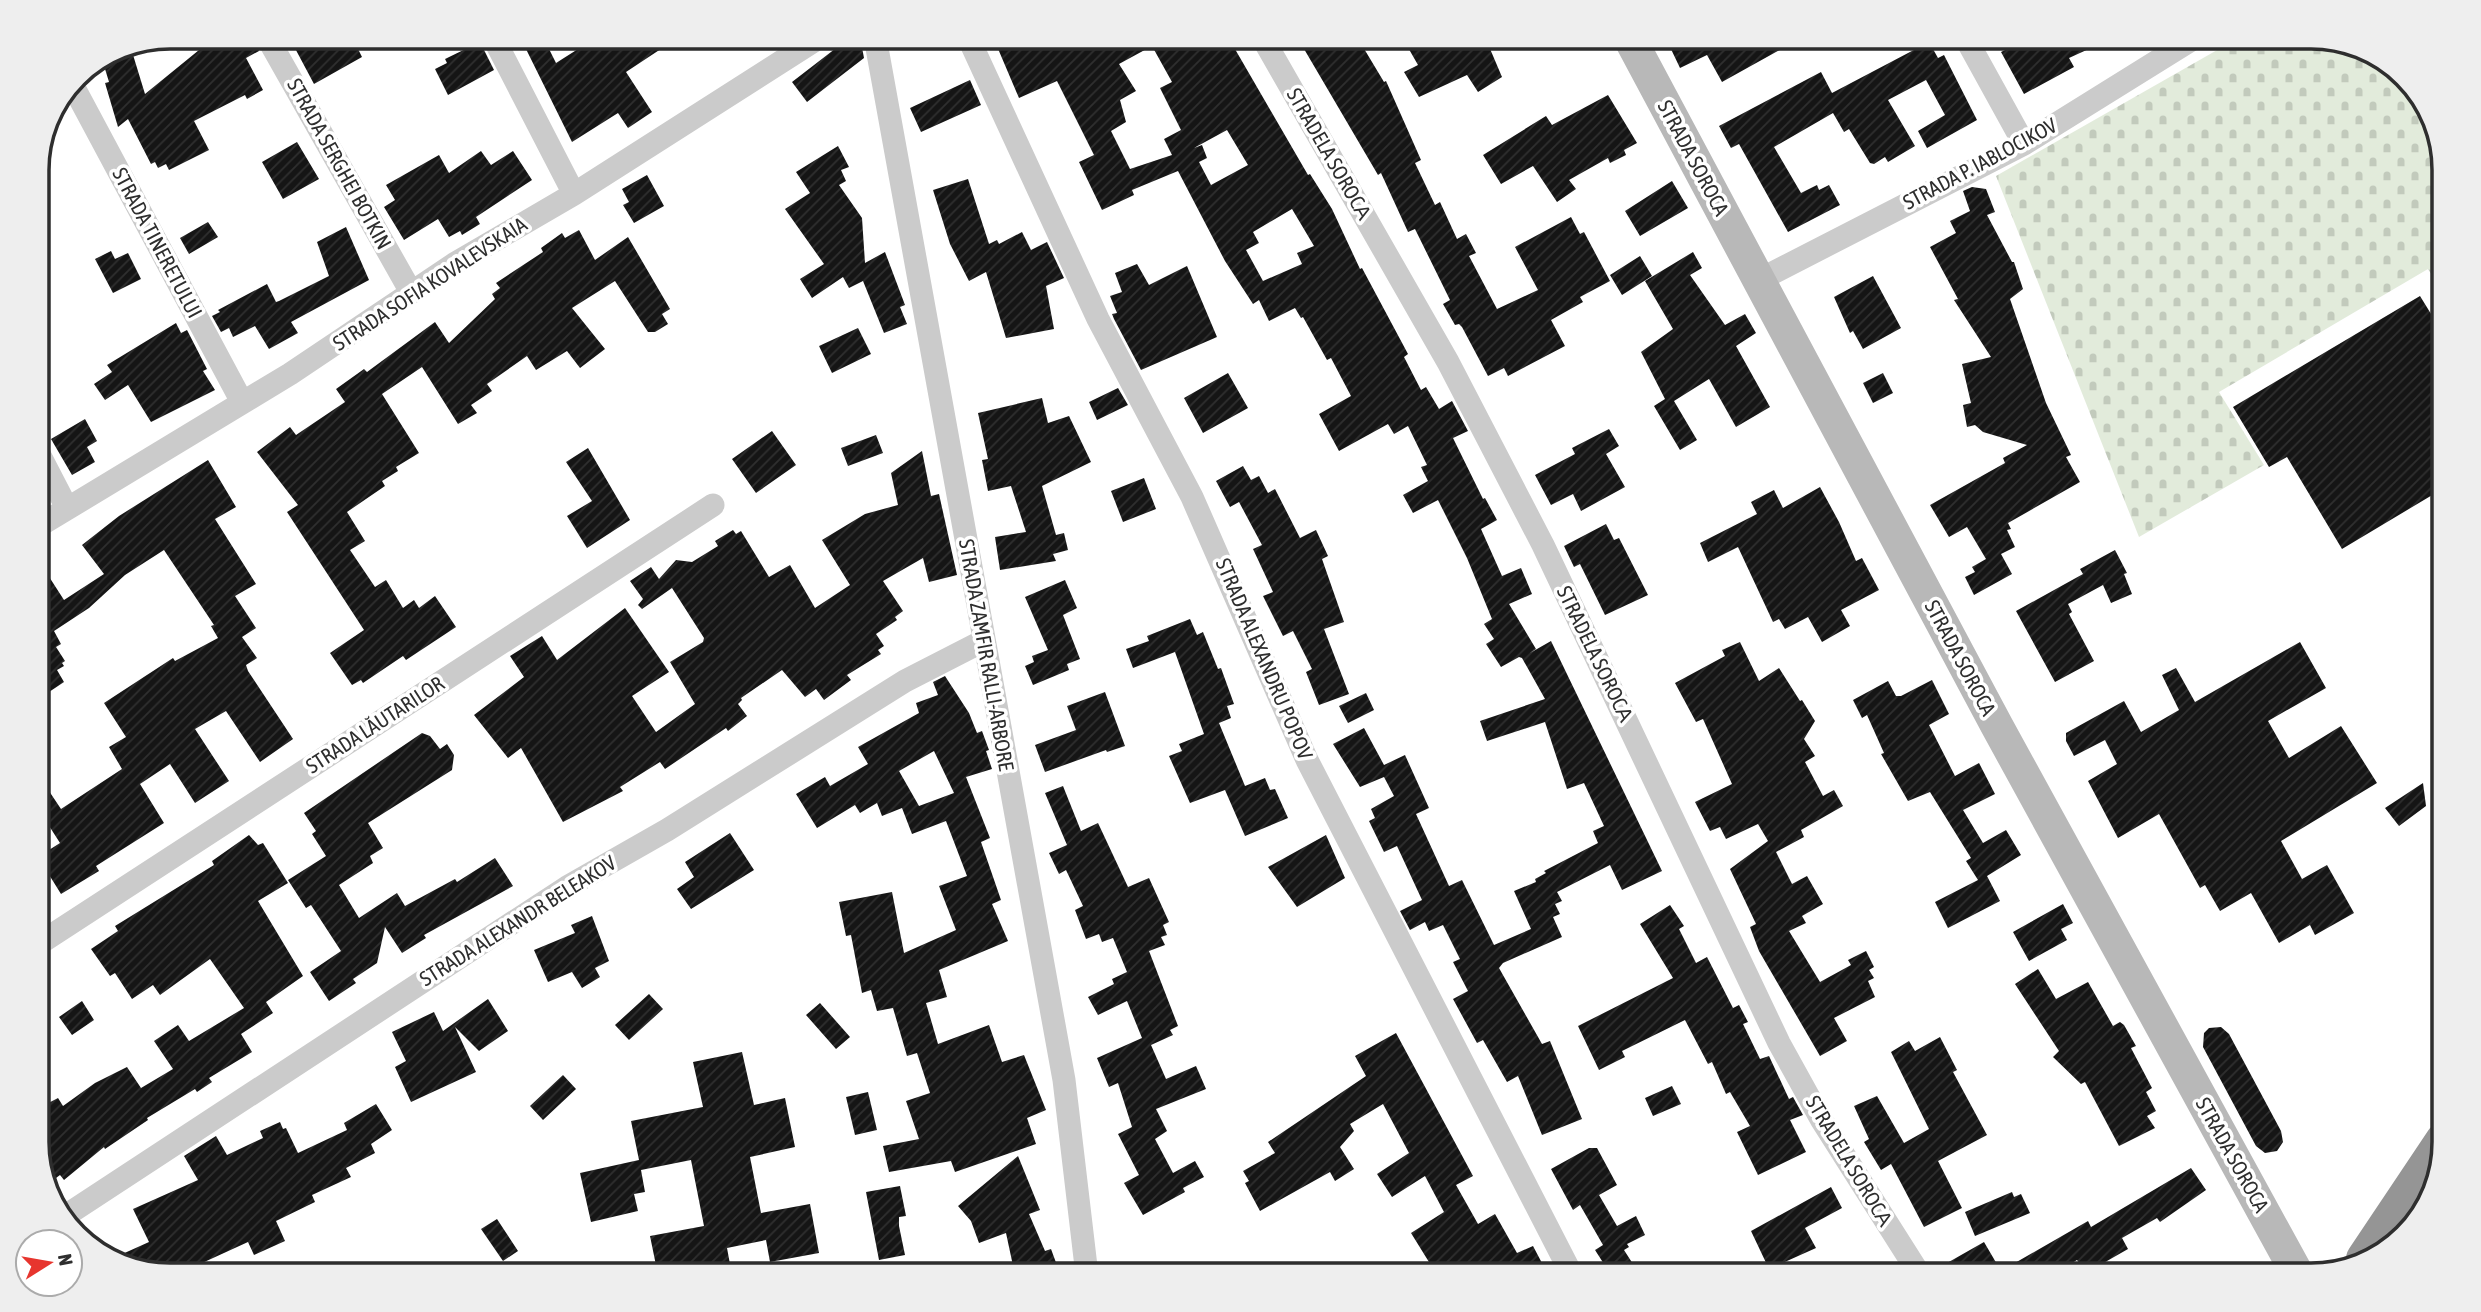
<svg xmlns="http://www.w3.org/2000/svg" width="2481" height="1312" font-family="'Asap Condensed',sans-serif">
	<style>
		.cemetery { fill: url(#cemetery-stones) }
		.building { fill: url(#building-hatch); fill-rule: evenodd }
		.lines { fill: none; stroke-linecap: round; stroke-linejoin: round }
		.street { stroke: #cbcbcb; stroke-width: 23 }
		.secondary { stroke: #b8b8b8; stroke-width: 33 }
		.highway { stroke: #959595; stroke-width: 38 }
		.labels { text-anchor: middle; stroke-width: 7; stroke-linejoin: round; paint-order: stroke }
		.street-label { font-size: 21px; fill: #2e2e2e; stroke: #fff }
		.rim { fill: none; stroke: #2e2e2e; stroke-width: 3.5 }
	</style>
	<defs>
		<pattern id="cemetery-stones" width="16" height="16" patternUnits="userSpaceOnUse" patternTransform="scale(1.75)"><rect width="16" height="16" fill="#e2ebdb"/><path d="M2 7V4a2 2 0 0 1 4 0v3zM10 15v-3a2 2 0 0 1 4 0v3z" fill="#c2cabc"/></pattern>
		<pattern id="building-hatch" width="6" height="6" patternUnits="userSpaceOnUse" patternTransform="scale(1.75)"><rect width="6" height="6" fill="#151515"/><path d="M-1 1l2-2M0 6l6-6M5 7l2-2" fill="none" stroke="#2f2f2f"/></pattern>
	</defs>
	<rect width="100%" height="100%" fill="#fff"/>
	<path class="cemetery" d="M2240 37H2311L2370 51 2422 96 2444 162V294L2428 269 2219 392 2264 465 2139 537 1996 176Z"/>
	<path class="building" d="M215 37H253L259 51 246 58 263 90 247 99 245 95 194 121 209 150 169 170 166 164 158 168 155 162 151 164 128 119 118 127 105 83 109 82 102 59 120 47 130 45 145 94Z
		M289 37H352L362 57 314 84Z
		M535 37H543L556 63 597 37H679L626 72 652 112 628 128 618 113 572 142 523 43Z
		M835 37H860L864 58 807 102 792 82 840 45Z
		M993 37H1228L1308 175 1310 174 1332 209 1360 269 1362 268 1408 354 1404 357 1421 390 1426 387 1439 409 1452 401 1468 431 1453 438 1483 499 1485 498 1497 520 1481 529 1502 576 1521 568 1532 594 1509 604 1536 649 1530 653 1551 641 1662 871 1622 890 1610 865 1557 892 1562 901 1555 904 1560 914 1553 917 1562 937 1503 963 1499 968 1542 1044 1550 1041 1582 1119 1542 1135 1518 1076 1507 1082 1483 1040 1477 1043 1453 999 1468 991 1453 962 1460 959 1443 925 1429 931 1425 922 1410 930 1400 911 1422 900 1397 846 1384 852 1369 821 1375 818 1371 809 1394 796 1384 777 1360 787 1333 744 1364 728 1384 765 1405 755 1429 808 1416 814 1449 886 1462 880 1494 945 1531 929 1514 891 1536 882 1535 879 1546 873 1544 871 1598 843 1593 831 1604 826 1584 783 1567 789 1545 722 1487 741 1480 721 1545 699 1522 658 1519 657 1501 667 1486 644 1494 639 1484 624 1492 619 1467 558 1438 500 1413 513 1403 495 1428 481 1421 467 1427 465 1408 426 1394 434 1388 424 1339 451 1319 414 1351 396 1331 358 1327 360 1303 317 1301 318 1295 308 1269 321 1259 300 1253 304 1225 261 1178 171 1132 190 1134 195 1102 210 1079 162 1094 155 1057 81 1019 98ZM1152 46 1172 82 1160 88 1181 130 1164 139 1172 155 1130 169 1111 131 1126 122 1120 100 1136 91 1119 64ZM1227 130 1248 165 1211 185 1199 162 1207 158 1202 145 1194 148ZM1292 209 1314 246 1297 253 1302 264 1263 281 1246 250 1259 243 1253 232Z
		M1297 37H1357L1384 82 1386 81 1421 160 1415 163 1435 205 1440 202 1457 239 1466 234 1476 253 1469 256 1497 309 1538 290 1515 247 1571 217 1580 234 1584 232 1610 281 1580 297 1583 302 1551 320 1565 346 1508 376 1504 368 1488 376 1462 327 1459 324 1455 325 1443 304 1450 300 1415 229 1408 232 1381 173 1378 175Z
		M1402 37H1485L1502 77 1478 92 1467 75 1419 97 1404 72 1418 65Z
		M1691 37H1803L1722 82 1707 55 1680 68 1670 47Z
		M2031 37H2115L2069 58 2074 67 2024 94 2001 52Z
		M480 42 494 70 448 95 435 69 447 63 445 59Z
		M1929 42 1938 58 1944 55 1977 120 1927 148 1918 131 1945 115 1926 80 1888 100 1915 146 1888 162 1885 157 1874 164 1870 163 1849 129 1844 132 1833 113 1774 147 1801 193 1817 185 1819 190 1829 185 1840 205 1788 232 1739 144 1731 148 1719 126 1821 72 1832 93Z
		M970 80 981 105 921 132 910 108Z
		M1608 95 1637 143 1624 150 1626 155 1610 163 1608 158 1569 180 1576 189 1557 202 1533 166 1501 184 1483 155 1546 116 1552 125Z
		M297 142 319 179 283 199 262 162Z
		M838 146 849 167 841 170 846 181 839 185 862 218 865 263 885 252 905 305 900 307 907 324 884 333 863 281 849 288 843 277 812 298 800 279 824 264 785 209 810 193 796 172Z
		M481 151 491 165 513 151 532 180 476 217 480 224 462 235 460 231 449 237 438 219 404 240 384 207 395 200 386 185 439 155 449 173Z
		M647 175 664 206 634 223 623 205 629 202 622 189Z
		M968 179 989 244 997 240 999 244 1022 232 1031 250 1047 242 1064 278 1046 286 1054 329 1006 338 986 272 969 281 950 244 933 190Z
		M1672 181 1688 208 1640 236 1625 211Z
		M1972 187 1986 189 1995 212 1987 215 2012 262H2014L2023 289 2010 299 2046 403 2071 455 2066 457 2080 482 2008 523 2011 529 2007 530 2015 547 2001 554 2012 574 1974 595 1965 577 1975 572 1972 567 1986 559 1967 527 1949 537 1930 505 2005 463 2003 458 2027 445 1983 432 1975 425 1967 427 1963 405 1971 403 1962 364 1991 357 1954 300 1958 299 1930 247 1956 233 1950 221 1970 211 1963 191Z
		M208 222 218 237 189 254 180 238Z
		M346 227 369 280 291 322 298 333 269 349 255 326 233 337 229 328 221 332 212 316 220 312 218 310 267 284 276 302 279 301 329 276 317 242Z
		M579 230 595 260 628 237 670 309 662 314 668 324 655 332H648L615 281 572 308 605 349 580 368 567 351 536 370 527 356 487 384 492 391 471 405 477 413 458 424 422 367 382 394 419 453 396 467 398 471 382 481 385 486 347 512 365 541 350 550 375 587 386 580 403 608 414 600 419 608 435 596 456 627 406 660 403 656 363 683 361 680 352 685 330 653 364 630 287 512 298 505 257 452 290 427 296 435 345 402 336 389 364 369 367 372 435 322 449 343 495 299 492 294 500 288 496 283 543 252 541 248 562 233 565 238Z
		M111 251 115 259 128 253 141 279 113 293 95 259Z
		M1693 252 1702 268 1690 275 1725 325 1745 314 1756 333 1736 346 1770 407 1736 427 1709 379 1674 401 1697 440 1680 450 1654 406 1665 399 1641 352 1673 329 1645 281Z
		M1640 256 1652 276 1622 295 1610 275Z
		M1137 264 1149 285 1187 266 1217 337 1141 370 1114 319 1112 314 1117 313 1110 296 1122 292 1115 273Z
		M1873 276 1901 328 1863 349 1853 331 1850 333 1834 297Z
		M2420 296 2444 335V488L2342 549 2287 457 2269 467 2233 407Z
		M176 323 181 333 187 330 207 369 203 371 215 390 151 422 128 385 105 400 94 384 112 372 107 365Z
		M858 328 871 354 832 373 819 346Z
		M1228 373 1248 408 1203 433 1184 398Z
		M1883 373 1893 393 1873 403 1863 383Z
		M1118 388 1128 405 1097 420 1089 402Z
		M1042 398 1048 423 1069 416 1091 462 1042 486 1056 535 1064 533 1068 550 1053 554 1056 561 1000 570 995 537 1026 532 1011 486 988 491 982 460 988 459 978 413Z
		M85 419 97 441 87 447 95 462 72 475 51 439Z
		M1609 429 1619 446 1606 454 1625 487 1581 511 1573 494 1551 505 1535 475 1575 454 1572 448Z
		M772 431 796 465 756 493 732 459Z
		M876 435 883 453 848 466 841 448Z
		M588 448 630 520 587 548 567 516 592 501 566 462Z
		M922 451 931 496 939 494 957 575 929 582 923 558 883 581 903 611 895 617 897 620 876 634 884 646 878 650 881 654 847 675 851 680 824 700 816 689 805 697 782 670 741 698 742 700 738 704 747 716 728 731 726 728 665 769 660 762 620 787 623 791 563 822 521 748 508 758 474 715 524 677 510 656 542 636 557 660 625 608 669 672 632 696 656 732 695 704 670 662 703 642 704 638 672 588 642 609 638 605 643 599 630 581 651 567 659 579 676 560 692 562 718 546 715 541 733 530 736 534 741 531 769 577 790 565 815 608 850 585 822 540 865 514 898 505 891 473Z
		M208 460 236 507 215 519 256 584 235 596 256 628 242 637 257 658 246 665 248 671 293 739 260 762 226 711 195 729 229 781 195 803 170 764 140 784 164 823 96 866 99 871 61 894 38 857 60 843 37 807V773L61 809 122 769 109 747 126 737 104 703 173 658 175 661 218 638 211 626 214 625 164 550 125 575 89 608 54 631 61 644 56 647 65 661 62 663 64 666 57 670 64 682 37 700V558L64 600 104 574 82 545 119 516Z
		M1243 466 1251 480 1259 476 1268 493 1275 489 1300 538 1316 530 1328 556 1322 559 1344 622 1324 629 1349 694 1319 705 1306 672 1312 669 1293 631 1283 636 1263 596 1273 592 1253 549 1262 545 1239 502 1230 507 1216 481Z
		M1144 478 1156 509 1123 522 1111 491Z
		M1820 487 1839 522 1856 561 1862 558 1879 590 1841 610 1850 626 1822 642 1808 617 1785 629 1779 619 1773 622 1738 547 1708 562 1700 543 1757 514 1751 502 1774 490 1783 508Z
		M1606 524 1614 540 1619 538 1648 595 1605 615 1580 564 1574 567 1564 546Z
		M2115 550 2127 573 2124 574 2132 594 2111 603 2103 585 2068 604 2072 612 2069 614 2094 661 2055 682 2016 611 2083 574 2080 569Z
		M1065 580 1077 608 1063 615 1080 659 1067 664 1069 670 1033 685 1025 666 1034 662 1032 656 1048 650 1025 597Z
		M1190 619 1197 635 1203 632 1218 669 1221 668 1234 704 1227 706 1231 718 1219 723 1245 786 1265 778 1270 790 1275 789 1288 818 1245 836 1225 790 1190 803 1169 756 1182 751 1179 744 1204 734 1175 652 1133 668 1126 649 1149 641 1147 636Z
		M1740 642 1759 681 1779 668 1800 701 1802 700 1815 721 1804 739 1815 756 1805 762 1823 796 1834 790 1843 806 1801 830 1804 837 1776 852 1792 884 1807 876 1823 904 1802 916 1806 923 1789 931 1820 982 1851 965 1848 960 1866 951 1874 967 1869 970 1874 978 1868 981 1875 997 1834 1018 1847 1041 1820 1056 1759 951 1750 927 1756 924 1730 869 1768 841 1758 824 1726 839 1720 827 1710 831 1695 802 1732 784 1703 719 1696 722 1675 683 1725 656 1722 650Z
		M2300 642 2326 688 2268 721 2289 758 2341 726 2377 783 2281 841 2302 879 2327 865 2354 913 2315 935 2310 925 2279 943 2251 893 2220 911 2205 885 2200 888 2159 814 2118 838 2088 781 2117 764 2105 740 2074 756 2066 741V733L2124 701 2141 732 2179 710 2162 675 2176 668 2195 702Z
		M945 676 969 713 977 733 982 731 989 750 986 751 992 769 966 777 990 838 981 842 1001 900 992 904 1008 941 939 970 947 997 926 1003 938 1044 989 1025 1002 1062 1024 1055 1046 1110 1027 1118 1036 1144 955 1172 951 1161 889 1172 883 1146 919 1139 906 1101 930 1093 917 1053 907 1056 893 1008 877 1011 871 990 862 993 851 935 846 936 839 902 892 892 904 953 956 930 939 886 967 876 946 821 912 834 902 808 882 816 877 803 860 813 855 805 817 828 796 794 825 777 830 786 868 764 858 747 919 713 916 703 938 695 933 682ZM934 751 954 793 919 806 899 771Z
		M1932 680 1949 714 1929 725 1955 776 1979 763 1995 794 1963 810 1983 843 2006 830 2021 855 1987 876 2000 901 1948 928 1935 902 1978 880 1966 861 1971 858 1930 792 1908 801 1881 754 1884 753 1867 715 1862 718 1853 700 1888 681 1896 696H1901Z
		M1105 692 1125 746 1107 752 1106 750 1045 772 1035 745 1076 730 1067 706Z
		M1366 693 1374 710 1348 723 1339 706Z
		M422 733 430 736 440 749 447 744 454 755 452 770 368 823 383 848 370 856 373 863 339 885 359 918 397 893 405 906 455 879 457 882 495 858 513 886 424 935 426 938 402 953 385 927 377 963 353 979 356 983 329 1001 310 972 341 951 311 905 306 908 288 880 326 856 312 834 316 831 304 813Z
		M2423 783 2426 806 2399 826 2385 808Z
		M1063 786 1081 831 1098 823 1128 887 1149 878 1169 922 1163 925 1167 935 1161 937 1165 945 1149 951 1178 1026 1170 1030 1173 1035 1151 1045 1166 1079 1196 1066 1206 1089 1156 1109 1167 1131 1155 1139 1173 1173 1195 1161 1204 1177 1183 1188 1185 1192 1143 1215 1124 1183 1139 1175 1118 1134 1132 1127 1118 1083 1109 1087 1097 1058 1142 1038 1127 1001 1098 1015 1088 997 1114 984 1112 979 1127 972 1113 938 1102 942 1099 934 1086 939 1075 910 1083 906 1066 870 1059 874 1049 853 1067 845 1045 793Z
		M730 833 754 870 691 909 677 889 694 877 685 862Z
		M249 835 258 845 263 843 288 883 258 901 303 976 266 1002 273 1013 241 1034 252 1052 209 1078 212 1082 197 1092 195 1089 147 1118 148 1120 105 1149 104 1147 64 1180 60 1175 56 1178 37 1151V1109L58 1098 63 1106 95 1083 127 1067 141 1088 173 1069 154 1041 178 1025 189 1041 244 1008 210 959 160 995 153 985 132 999 115 973 110 976 91 949 118 931 115 926 214 865 212 861Z
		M1326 835 1345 878 1297 907 1268 867Z
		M2063 904 2073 923 2061 929 2067 940 2029 961 2013 932Z
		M1670 905 1684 926 1679 929 1696 963 1707 957 1733 1008 1739 1005 1748 1022 1743 1024 1760 1059 1769 1056 1789 1099 1793 1097 1803 1115 1790 1120 1806 1152 1758 1175 1737 1132 1750 1126 1730 1092 1726 1094 1712 1062 1708 1064 1685 1020 1622 1051 1625 1057 1599 1070 1578 1026 1673 978 1640 924Z
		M592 916 609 961 595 968 600 977 582 988 572 972 548 982 534 950 575 933 571 925Z
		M2038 969 2056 999 2088 982 2113 1026 2120 1022 2124 1025 2136 1046 2131 1048 2152 1088 2146 1092 2156 1111 2147 1116 2155 1128 2119 1146 2085 1082 2081 1084 2053 1057 2059 1051 2015 984Z
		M649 994 663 1009 629 1040 615 1025Z
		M488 999 508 1031 479 1051 455 1027 476 1072 411 1102 395 1067 406 1061 392 1032 434 1012 443 1031Z
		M82 1001 94 1020 72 1035 59 1017Z
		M820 1003 850 1037 836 1049 806 1015Z
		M2221 1027 2229 1034 2281 1131 2283 1142 2277 1151 2265 1153 2256 1146 2203 1047 2204 1033 2209 1028Z
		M1396 1033 1473 1176 1456 1185 1478 1224 1495 1214 1517 1253 1533 1246 1543 1265 1524 1275H1437L1411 1233 1444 1212 1425 1176 1392 1197 1377 1174 1409 1153 1383 1104 1350 1124 1354 1131 1340 1147 1354 1169 1335 1181 1330 1172 1260 1211 1245 1183 1249 1181 1243 1171 1275 1153 1268 1142 1366 1076 1355 1056Z
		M1940 1037 1957 1070 1953 1072 1987 1135 1938 1161 1962 1208 1924 1227 1891 1164 1881 1170 1864 1142 1869 1139 1854 1106 1877 1096 1904 1143 1929 1129 1891 1052 1909 1041 1915 1051Z
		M742 1052 754 1105 785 1098 795 1147 750 1157 761 1213 810 1204 819 1253 770 1262 766 1240 727 1248 732 1275H658L650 1236 704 1226 691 1160 641 1170 645 1192 634 1194 638 1211 591 1222 580 1173 639 1160 631 1121 703 1107 693 1062Z
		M563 1075 576 1089 543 1120 530 1106Z
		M1672 1086 1681 1104 1653 1116 1645 1098Z
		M868 1092 877 1130 855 1135 846 1097Z
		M376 1104 392 1130 371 1144 375 1153 346 1168 351 1177 312 1195 315 1202 276 1221 285 1241 254 1255 248 1242 189 1269 192 1275H170L109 1260 149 1242 133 1209 198 1180 184 1156 216 1136 227 1155 263 1138 260 1131 280 1122 283 1129 286 1128 298 1153 347 1130 344 1123Z
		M1589 1148H1597L1617 1185 1599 1195 1617 1226 1636 1216 1645 1235 1627 1244 1629 1247 1624 1250 1640 1275H1611L1595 1250 1603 1245 1580 1205 1573 1210 1551 1169Z
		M1018 1156 1040 1210 1029 1214 1045 1251 1051 1249 1058 1268 1053 1270 1055 1275H1032L1031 1271 1015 1275 1006 1233 979 1243 971 1221 958 1206Z
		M2191 1168 2206 1190 2160 1222 2157 1218 2122 1238 2128 1249 2086 1273 2077 1260 2052 1275H1934L1933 1271 1984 1242 2001 1271 2088 1221 2091 1227Z
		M900 1186 906 1216 899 1217V1226L905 1255 879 1260 866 1192Z
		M1831 1187 1842 1208 1805 1228 1816 1248 1769 1269 1751 1231Z
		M2012 1192 2014 1197 2021 1194 2030 1213 1975 1236 1965 1212Z
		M497 1219 518 1251 503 1261 481 1229Z"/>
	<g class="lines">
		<path class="street" d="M267 37 411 292
			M493 37 574 194
			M875 37 1064 1080 1087 1275
			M968 37 1098 319 1192 497 1307 760 1572 1275
			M1262 37 1448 362 1543 545 1779 1043 1821 1119 1920 1275
			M1965 37 2024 144
			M72 84 242 402
			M1759 280 2024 144 2196 37
			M37 450 67 508
			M37 527 290 374 454 264 574 194 820 37
			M37 945 713 505
			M62 1218 567 887 667 830 905 681 983 641"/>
		<path class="secondary" d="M1629 37 1997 726 2298 1275"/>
		<path class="highway" d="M2365 1259 2444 1141"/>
	</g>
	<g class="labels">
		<g class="street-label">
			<text transform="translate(1329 154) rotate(60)" y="7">STRADELA SOROCА</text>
			<text transform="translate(1693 158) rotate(62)" y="7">STRADA SOROCA</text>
			<text transform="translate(339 164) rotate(61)" y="7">STRADA SERGHEI BOTKIN</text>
			<text transform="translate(1980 164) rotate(-28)" y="7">STRADA P. IABLOCIKOV</text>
			<text transform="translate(157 243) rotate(62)" y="7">STRADA TINERETULUI</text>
			<text transform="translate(430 284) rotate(-33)" y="7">STRADA SOFIA KOVALEVSKAIA</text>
			<text transform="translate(1595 654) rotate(64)" y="7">STRADELA SOROCА</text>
			<text transform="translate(986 655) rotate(80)" y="7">STRADA ZAMFIR RALLI-ARBORE</text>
			<text transform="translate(1960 658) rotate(62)" y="7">STRADA SOROCA</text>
			<text transform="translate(1264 659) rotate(67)" y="7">STRADA ALEXANDRU POPOV</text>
			<text transform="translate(375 725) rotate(-33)" y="7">STRADA LĂUTARILOR</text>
			<text transform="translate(518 921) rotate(-32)" y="7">STRADA ALEXANDR BELEAKOV</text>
			<text transform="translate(2232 1155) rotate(61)" y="7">STRADA SOROCA</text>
			<text transform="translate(1849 1161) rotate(59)" y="7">STRADELA SOROCА</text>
		</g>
	</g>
	<path d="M0 0H2481V1312H0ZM170 49H2311A121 121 0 0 1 2432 170V1142A121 121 0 0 1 2311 1263H170A121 121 0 0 1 49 1142V170A121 121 0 0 1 170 49Z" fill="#eee" fill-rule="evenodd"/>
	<path class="rim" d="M170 49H2311A121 121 0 0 1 2432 170V1142A121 121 0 0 1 2311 1263H170A121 121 0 0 1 49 1142V170A121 121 0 0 1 170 49Z"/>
	<g transform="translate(49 1263) rotate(79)"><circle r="33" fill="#ffffff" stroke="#ababab" stroke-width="2"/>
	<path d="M0-5L12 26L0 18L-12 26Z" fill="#e7352e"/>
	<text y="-10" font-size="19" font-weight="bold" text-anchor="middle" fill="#2e2e2e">N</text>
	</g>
</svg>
